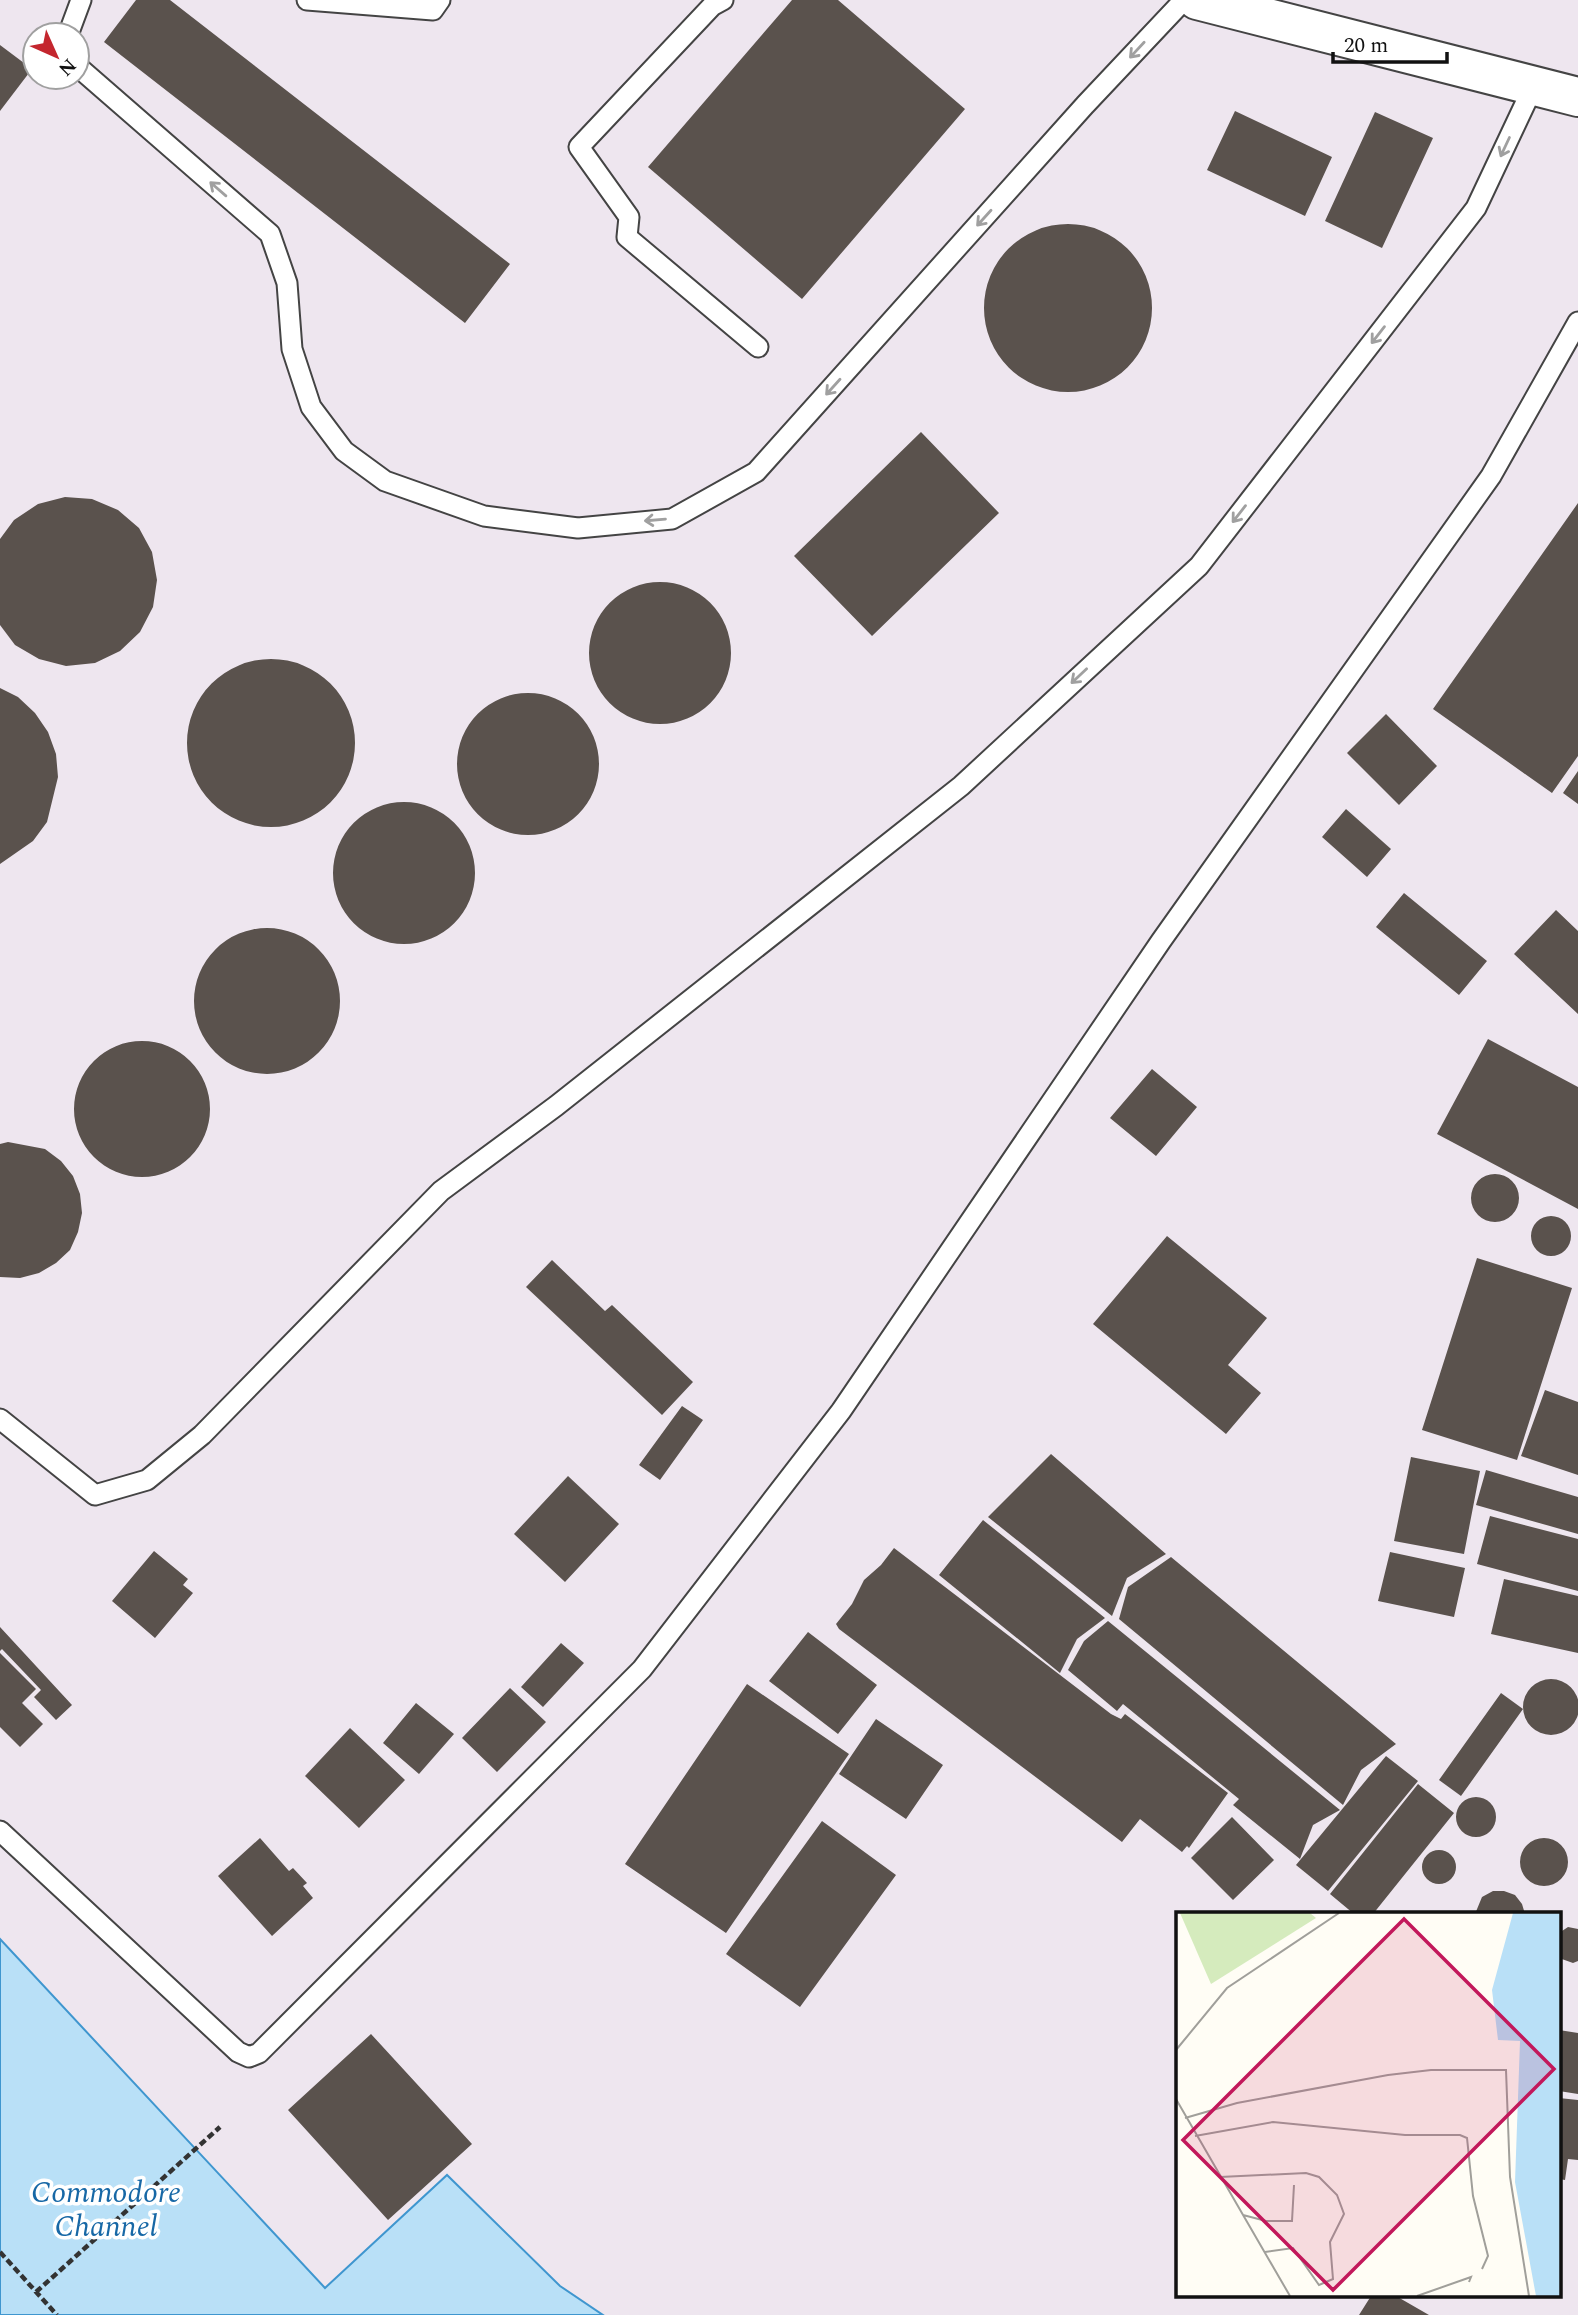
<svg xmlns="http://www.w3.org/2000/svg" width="1578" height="2315" font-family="Spectral,serif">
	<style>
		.industrial { fill: #eee6ef; fill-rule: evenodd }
		.water { fill: #b9e0f7; stroke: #3f96cf; stroke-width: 2 }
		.building { fill: #5a524d }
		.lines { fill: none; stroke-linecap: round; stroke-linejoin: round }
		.lane-casing { stroke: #444; stroke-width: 23 }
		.street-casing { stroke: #444; stroke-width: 42 }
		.path { stroke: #333; stroke-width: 4.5; stroke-dasharray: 7 3.5; stroke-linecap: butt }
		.lane { stroke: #fff; stroke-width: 19 }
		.street { stroke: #fff; stroke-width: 38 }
		.oneway { stroke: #a0a0a0 }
		.labels { text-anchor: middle; stroke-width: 7; stroke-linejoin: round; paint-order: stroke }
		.water-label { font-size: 30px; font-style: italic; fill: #1768a6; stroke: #fff }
		.inset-road { fill: none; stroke: #a09f9a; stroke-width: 2 }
		.view { fill: #c2185b; fill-opacity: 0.15; stroke: #c2185b; stroke-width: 3.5 }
		.inset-edge { fill: none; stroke: #111; stroke-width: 3.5 }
	</style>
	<rect width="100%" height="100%" fill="#fffdf5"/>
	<path class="industrial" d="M0 0H1578V2315H603L560 2286 447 2175 326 2288 0 1939ZM35 35H77V77H35ZM1177 1914H1559V2296H1177Z"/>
	<path class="water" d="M0 1939 325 2288 447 2175 560 2286 603 2315H0Z"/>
	<path class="building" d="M136 0H170L510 264 465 323 104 42Z
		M792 0H838L965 109 802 299 648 167Z
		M0 45 32 69 0 111Z
		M1235 111 1332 157 1305 216 1207 170Z
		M1375 112 1433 138 1382 248 1325 221Z
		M984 308a84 84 0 1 1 168 0a84 84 0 1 1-168 0Z
		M921 432 999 513 872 636 794 556Z
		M65 497 92 499 118 510 139 528 152 552 157 580 153 607 140 632 120 651 95 663 66 666 39 659 15 645 0 625V539L14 520 38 504Z
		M1578 503V756L1552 793 1433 709Z
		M589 653a71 71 0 1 1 142 0a71 71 0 1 1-142 0Z
		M187 743a84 84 0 1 1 168 0a84 84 0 1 1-168 0Z
		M0 688 18 697 35 713 48 732 56 754 58 777 47 822 33 841 0 864Z
		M457 764a71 71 0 1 1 142 0a71 71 0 1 1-142 0Z
		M1386 714 1437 766 1399 805 1347 753Z
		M1578 771V804L1563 793Z
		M333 873a71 71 0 1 1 142 0a71 71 0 1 1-142 0Z
		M1346 809 1391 849 1367 877 1322 837Z
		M1404 893 1487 961 1459 995 1376 927Z
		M1556 910 1578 931V1014L1514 954Z
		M194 1001a73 73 0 1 1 146 0a73 73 0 1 1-146 0Z
		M1488 1039 1578 1087V1209L1437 1134Z
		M74 1109a68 68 0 1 1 136 0a68 68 0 1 1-136 0Z
		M1152 1069 1197 1107 1156 1156 1110 1118Z
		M8 1142 45 1149 61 1161 73 1176 80 1194 82 1213 78 1232 70 1250 56 1263 39 1273 20 1278 0 1277V1144Z
		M1471 1198a24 24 0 1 1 48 0a24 24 0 1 1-48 0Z
		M1531 1236a20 20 0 1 1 40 0a20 20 0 1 1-40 0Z
		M1167 1236 1267 1318 1228 1365 1261 1393 1226 1434 1093 1324Z
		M1477 1258 1572 1288 1517 1460 1422 1430Z
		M552 1260 605 1311 612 1305 693 1382 662 1415 526 1287Z
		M1545 1390 1578 1402V1475L1521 1456Z
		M682 1406 703 1420 660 1480 639 1465Z
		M1051 1454 1166 1554 1127 1578 1112 1616 988 1517Z
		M1411 1457 1480 1471 1464 1554 1394 1541Z
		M1486 1470 1578 1497V1534L1476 1505Z
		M568 1476 619 1524 565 1582 514 1534Z
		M1490 1516 1578 1539V1591L1477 1564Z
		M983 1520 1105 1618 1077 1639 1060 1673 939 1575Z
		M894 1548 1111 1714 1121 1719 1125 1714 1228 1793 1189 1848 1187 1846 1182 1852 1140 1819 1122 1842 839 1629 836 1624 852 1604 864 1580 881 1565Z
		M154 1551 188 1579 183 1585 193 1593 155 1638 112 1601Z
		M1390 1552 1465 1568 1454 1617 1378 1601Z
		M1171 1557 1396 1744 1361 1770 1343 1805 1119 1619 1128 1587Z
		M1504 1579 1578 1596V1653L1491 1634Z
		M1108 1621 1340 1810 1313 1825 1300 1859 1233 1805 1239 1799 1123 1704 1117 1711 1068 1670 1084 1641Z
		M0 1627 72 1705 56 1720 34 1697 41 1690 2 1649 0 1651Z
		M808 1632 877 1685 838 1734 769 1681Z
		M561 1643 584 1663 543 1707 521 1687Z
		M0 1653 36 1689 22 1703 43 1724 20 1747 0 1727Z
		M1523 1707a28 28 0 1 1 56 0a28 28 0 1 1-56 0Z
		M747 1684 849 1754 726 1933 625 1864Z
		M510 1688 546 1722 497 1772 462 1738Z
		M1501 1693 1523 1709 1461 1796 1439 1780Z
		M416 1703 454 1734 419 1774 383 1743Z
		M876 1719 943 1765 906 1819 839 1774Z
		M350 1728 405 1780 359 1828 305 1776Z
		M1386 1756 1418 1781 1328 1891 1296 1865Z
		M1418 1784 1454 1813 1373 1914H1354L1330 1894Z
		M1456 1817a20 20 0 1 1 40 0a20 20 0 1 1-40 0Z
		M1232 1817 1274 1860 1233 1900 1191 1858Z
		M822 1821 896 1875 800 2007 726 1954Z
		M1520 1862a24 24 0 1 1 48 0a24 24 0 1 1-48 0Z
		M260 1838 289 1871 293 1868 307 1883 303 1886 313 1898 272 1936 218 1876Z
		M1422 1867a17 17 0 1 1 34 0a17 17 0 1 1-34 0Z
		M1493 1891H1504L1515 1895 1522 1904 1525 1914H1475L1482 1897Z
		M1568 1927 1578 1929V1961L1573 1963 1559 1958V1933Z
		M1559 2030 1578 2033V2094L1559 2091Z
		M371 2034 472 2144 388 2220 288 2110Z
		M1559 2098 1578 2100V2160L1568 2159 1565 2180 1559 2179Z
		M1371 2296H1396L1429 2315H1359Z"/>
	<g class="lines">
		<defs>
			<path id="lane" d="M307 0 433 10 440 0
				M723 0 712 6 579 147 629 217 627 237 758 347
				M68 35 81 0
				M77 66 270 234 287 283 292 349 311 407 344 451 385 481 484 516 578 528 672 519 756 472 1085 105 1184 0
				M0 1419 95 1495 147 1480 202 1435 441 1191 556 1106 961 786 1199 566 1476 208 1534 85
				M0 1831 238 2052 249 2057 259 2053 642 1669 841 1411 1161 941 1491 476 1578 322"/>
			<path id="street" d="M1197 0 1578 97"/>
		</defs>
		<use href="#lane" class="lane-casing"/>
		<use href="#street" class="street-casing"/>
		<path class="path" d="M0 2252 57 2315
			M36 2292 220 2127"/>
		<use href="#lane" class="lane"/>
		<use href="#street" class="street"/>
	</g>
	<defs><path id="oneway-shaft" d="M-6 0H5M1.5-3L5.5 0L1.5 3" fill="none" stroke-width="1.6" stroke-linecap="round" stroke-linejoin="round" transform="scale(1.75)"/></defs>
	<g class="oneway">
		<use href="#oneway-shaft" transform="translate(1137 50) rotate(133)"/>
		<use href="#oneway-shaft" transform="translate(1505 147) rotate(115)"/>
		<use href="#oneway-shaft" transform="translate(218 189) rotate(-139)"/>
		<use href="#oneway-shaft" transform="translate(984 218) rotate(132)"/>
		<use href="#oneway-shaft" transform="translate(1378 335) rotate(128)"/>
		<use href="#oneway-shaft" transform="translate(833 387) rotate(132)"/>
		<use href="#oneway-shaft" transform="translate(1239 514) rotate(128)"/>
		<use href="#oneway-shaft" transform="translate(655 520) rotate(175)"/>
		<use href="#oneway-shaft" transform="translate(1079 676) rotate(137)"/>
	</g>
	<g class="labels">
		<g class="water-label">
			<text x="106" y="2202">Commodore<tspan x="106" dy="34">Channel</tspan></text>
		</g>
	</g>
	<g transform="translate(1176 1912)">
		<rect width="385" height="385" fill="#fffdf5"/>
		<path d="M4 1H134L140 6 35 72Z" fill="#d5ebbd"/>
		<path d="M337 1H385V384H360L339 270 344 129 322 128 316 78Z" fill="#b9e0f7"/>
		<path class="inset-road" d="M0 138 51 76 163 1M0 187 114 384M9 206 61 191 212 163 255 158H330L334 265 353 384M19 224 97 210 229 223H284L291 226 297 284 312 344 306 357M44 265 130 261 143 265 161 283 168 302 154 330 157 367 143 373 117 336 89 340M67 303 90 309H116L118 273M241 384 295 365 293 370"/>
		<path class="view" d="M228 7 378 157 157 378 7 228Z"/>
		<rect width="385" height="385" class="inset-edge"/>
	</g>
	<g transform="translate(56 56) rotate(135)"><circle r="33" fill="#ffffff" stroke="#a0a0a0" stroke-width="2"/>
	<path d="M0-5L12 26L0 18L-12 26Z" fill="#c4262e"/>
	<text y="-10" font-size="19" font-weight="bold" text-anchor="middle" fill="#111111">N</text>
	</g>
	<path d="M1333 52v10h114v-10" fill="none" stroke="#111111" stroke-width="3.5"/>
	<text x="1344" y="52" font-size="21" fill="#111111" stroke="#ffffff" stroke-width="5" paint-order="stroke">20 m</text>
</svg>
